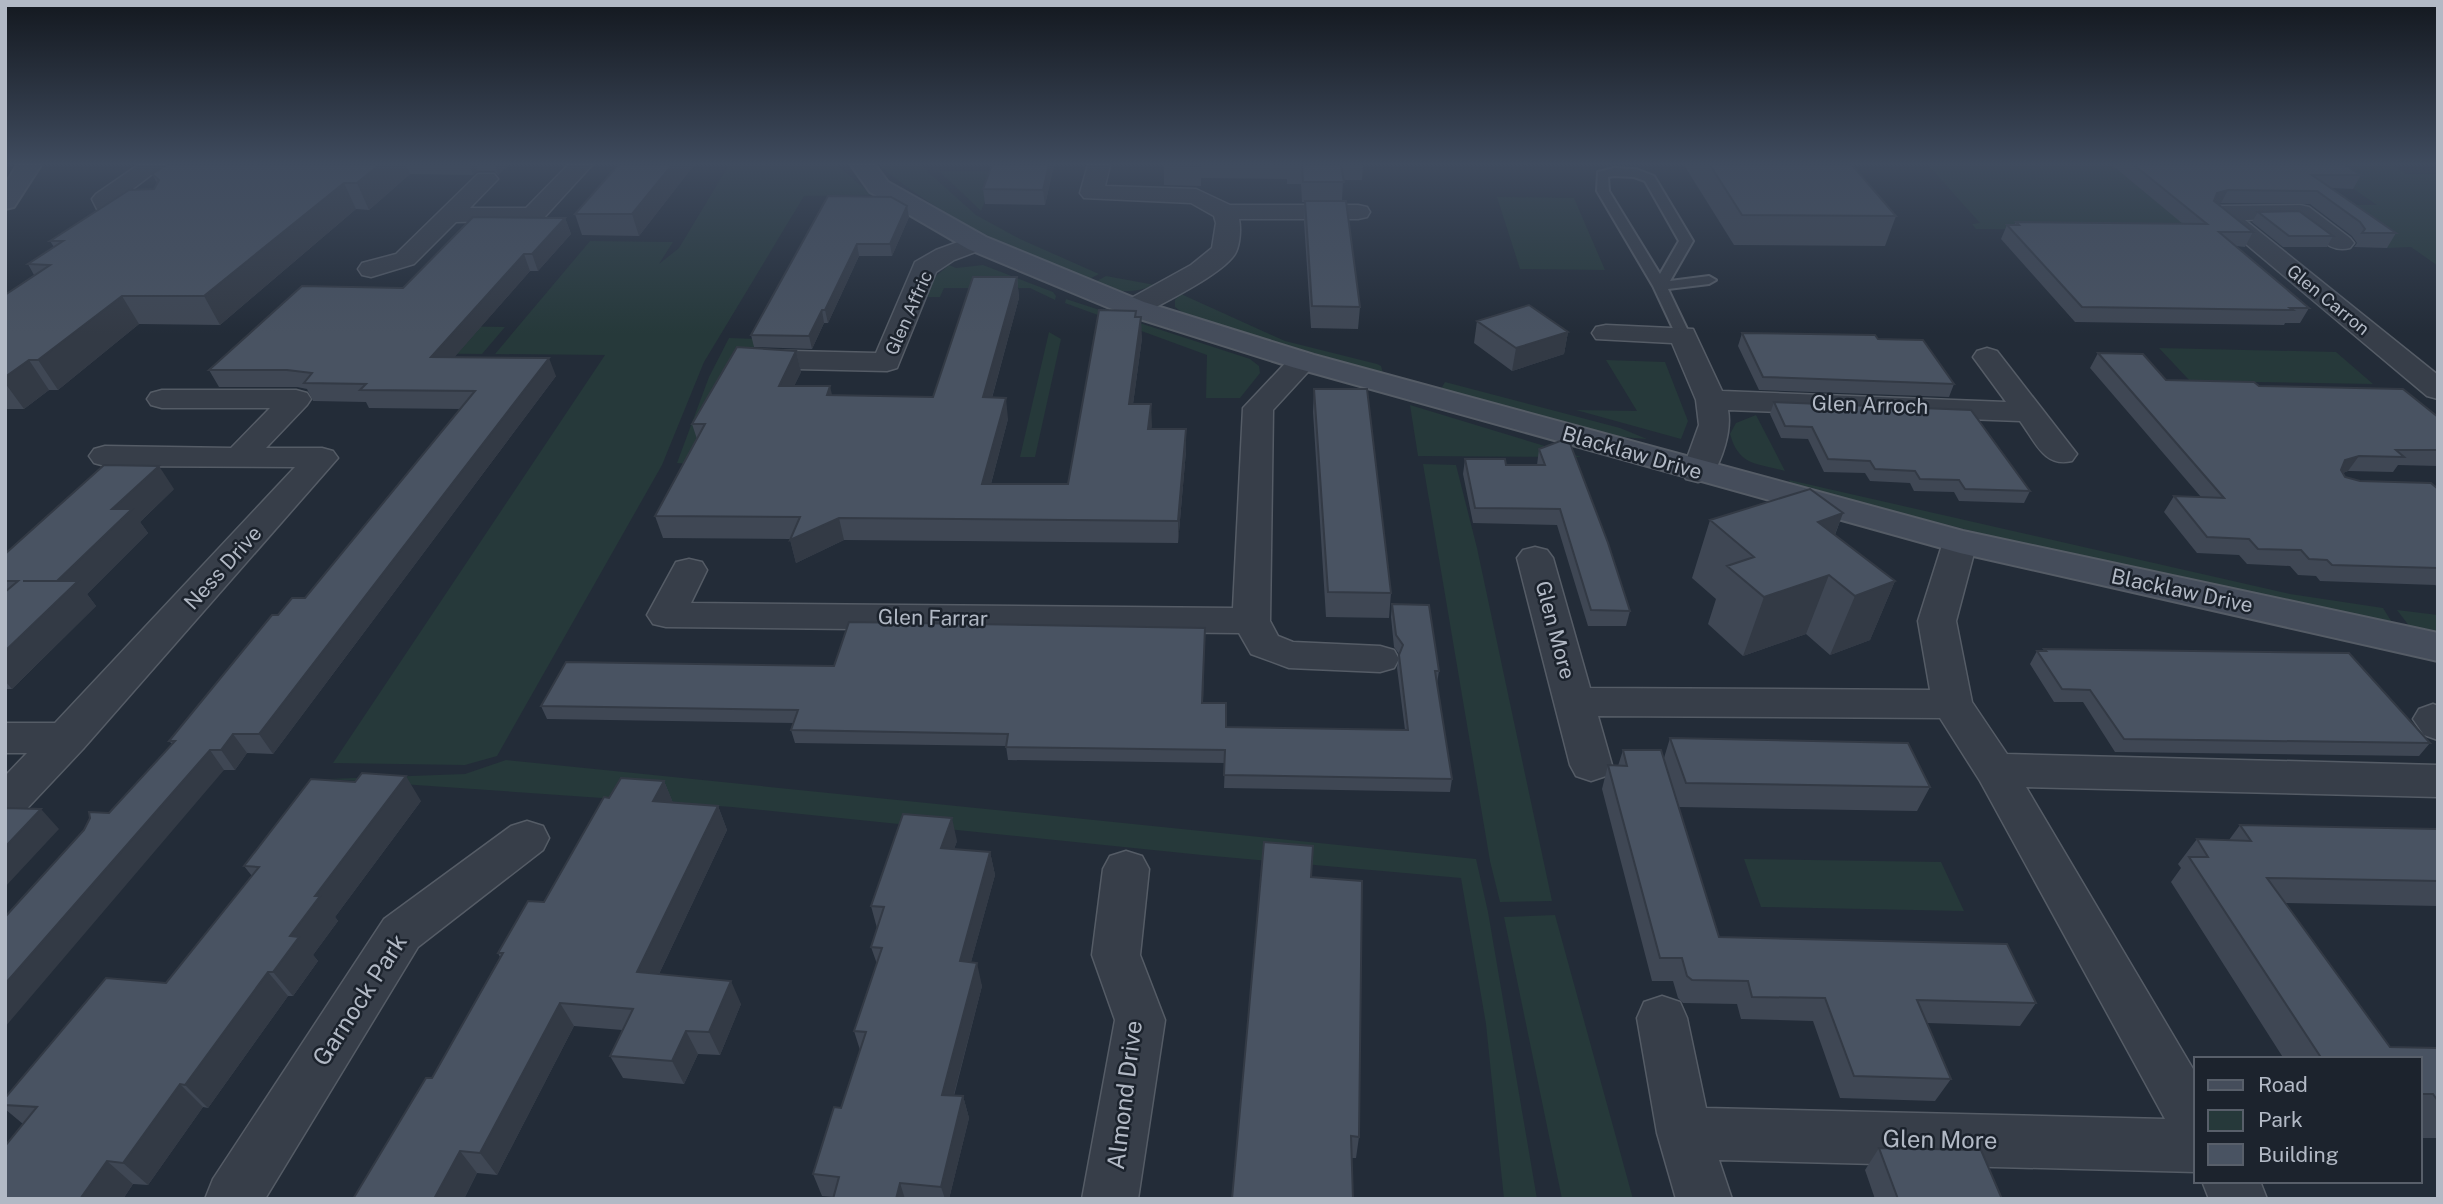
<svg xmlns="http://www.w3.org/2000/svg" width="2443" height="1204" font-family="'Public Sans',sans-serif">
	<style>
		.green { fill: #26393a }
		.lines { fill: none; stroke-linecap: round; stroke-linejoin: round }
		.lane-casing { stroke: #555c66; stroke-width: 4 }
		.street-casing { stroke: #555c66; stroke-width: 3 }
		.secondary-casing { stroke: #555c66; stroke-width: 4 }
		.lane { fill: #373e49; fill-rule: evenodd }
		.street { fill: #373e49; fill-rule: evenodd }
		.secondary { fill: #454d5b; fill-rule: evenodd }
		.wall { fill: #3f4754 }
		.shaded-wall { fill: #333a45 }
		.building { fill: #495362; stroke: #333a45; stroke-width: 2 }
		.labels { text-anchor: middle; stroke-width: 5; stroke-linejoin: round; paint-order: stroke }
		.far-street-label { font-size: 18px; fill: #b2b9c5; stroke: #1c232d }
		.street-label { font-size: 21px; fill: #b2b9c5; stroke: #1c232d }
		.near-street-label { font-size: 24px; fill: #b2b9c5; stroke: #1c232d }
	</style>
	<rect width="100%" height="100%" fill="#232c38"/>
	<path class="green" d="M729 165H837L872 195 804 196 704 362 662 465 497 756 465 765 333 763 605 355 495 354 590 241 673 242 659 264 679 248Z
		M879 165H920L976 215 1020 239 1099 274 1087 280C1011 248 943 219 879 165Z
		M1928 165H2112L2193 231 1976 229 1972 224 1980 223Z
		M2319 165H2393L2406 174H2438V266L2411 247 2386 248 2328 205H2377Z
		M939 171 997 172 981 211Z
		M1497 197 1574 198 1605 270 1520 269Z
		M949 265 956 268 983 265 1053 292 1056 296 1055 300 1030 288H944L940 297H927L935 277Z
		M1106 276 1155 285C1132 294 1116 293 1093 283Z
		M1181 294 1285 341 1377 364 1381 366 1383 373 1187 316 1175 307V300Z
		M1066 299 1250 359 1259 366 1260 373 1240 398H1206L1207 355 1065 303Z
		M392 325 505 327 482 354 380 353Z
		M1049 332 1061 339 1035 457H1020Z
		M729 338 758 339 690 464 677 463 709 377Z
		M2159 348 2336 352 2373 384 2190 381Z
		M1606 360 1665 362 1688 421 1681 439 1576 410 1637 411Z
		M1445 382 1620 428 1647 439C1577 435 1508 408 1441 389Z
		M1410 405 1581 457 1418 456Z
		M1756 415 1785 471C1756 463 1739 466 1730 434L1736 423Z
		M1423 464 1456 465 1477 548 1552 901 1500 902 1490 861Z
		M1789 480 2290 594 2383 608 2393 624 2098 563 1791 485Z
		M2397 610 2438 615V636L2413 631Z
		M506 760 1476 859 1488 912 1537 1199H1504L1486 1024 1461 878 1202 855 732 807 329 779 465 774Z
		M1744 859 1941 862 1964 911 1761 907Z
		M1555 915 1633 1199H1562L1504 917Z"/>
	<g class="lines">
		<defs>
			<path id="lane" d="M1614 168 1636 169 1654 176 1693 241 1670 281 1709 276 1716 280 1709 284 1668 289 1690 335 1688 338H1678L1676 335 1653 286 1597 191 1598 172ZM1614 176 1634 177 1645 181 1679 241 1660 274 1609 191 1608 177Z"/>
			<path id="street" d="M138 165H164L121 198 165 203 168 208 165 213 156 215 97 209 92 199 96 194Z
				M568 165H592L542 220 456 222 414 264 371 277 362 275 358 269 362 263 396 254 478 174H494L498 179 470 208H526Z
				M1088 165H1110L1105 186 1196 189 1230 205H1358L1367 207 1370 212 1367 217 1358 219H1239C1241 228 1240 244 1236 252 1227 272 1164 302 1144 314L1134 316 1124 314 1120 308 1124 302 1191 265 1212 248 1216 223 1214 216 1191 203 1084 198 1080 193Z
				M2300 205 2309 207 2350 238 2354 243 2350 248C2324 255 2316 227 2294 219 2284 216 2257 220 2245 220L2438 375V399L2427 396 2209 213 2212 208 2221 206Z
				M977 235 986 238 990 243 986 248 954 260 936 272 897 368 887 371 752 368 742 365 737 359 742 353 752 350 876 353 915 262 936 250Z
				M1606 325 1693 329 1722 391 2006 402 1973 357 1977 351 1987 348 1997 351 2077 454 2072 461C2044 468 2035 441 2020 421L1728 410C1732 431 1722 461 1710 479L1698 482 1686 479 1682 472 1699 425 1696 400 1672 343 1596 339 1592 333 1596 327Z
				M1303 352 1313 355 1318 361 1273 410 1270 621 1278 636 1293 642 1380 646 1394 650 1399 659 1394 668 1380 672 1289 668 1251 654 1239 633 666 627 653 624 647 615 676 562 689 559 702 562 707 570 691 603 1233 608 1243 408 1293 355Z
				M162 390H296L307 393 311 399 307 405 266 448H322L333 451 338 458 83 749 20 816 5 821V776L27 753H5V723H55L295 467 105 466 94 463 89 456 94 449 105 446 231 448 270 408H162L151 405 147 399 151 393Z
				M1960 531 1972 534 1977 542 1956 621 1972 702 2007 754 2438 765V797L2026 787 2196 1074V1172L1719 1160 1732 1199H1676L1657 1133 1637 1018 1644 1002 1662 996 1680 1002 1687 1018 1706 1108 2165 1119 1980 781 1940 718 1598 716 1612 765 1606 776 1591 781 1576 776 1570 765 1517 558 1523 550 1535 547 1547 550 1553 558 1590 688 1930 690 1918 621 1943 542 1948 534Z
				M2433 704 2438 706V740L2424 735 2413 719 2419 709Z
				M527 821 543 826 549 838 543 850 418 947 265 1199H205L213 1179 384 919 511 826Z
				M1126 851 1142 856 1149 869 1140 955 1165 1020 1138 1199H1082L1115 1020 1092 955 1103 869 1110 856Z
				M2202 1181H2260L2267 1199H2209Z"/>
			<path id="secondary" d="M17 165H41L14 207 5 209V185Z
				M851 165H875L888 182 986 237 1144 302 1314 355 1963 531 2438 633V661L1960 553 1292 367 1124 314 968 249 870 192Z"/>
		</defs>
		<use href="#lane" class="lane-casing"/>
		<use href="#street" class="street-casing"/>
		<use href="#secondary" class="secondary-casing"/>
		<use href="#lane" class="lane"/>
		<use href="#street" class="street"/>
		<use href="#secondary" class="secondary"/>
	</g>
	<path class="wall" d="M166 165H509L498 175 494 171H478L473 175 410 174 369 210 356 209 220 325 139 324 58 390H49L24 409H5V295L34 275 28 264 54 247 50 241 154 189 157 183 152 174Z
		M618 165H694L639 236 582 235 575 214Z
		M992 165H1054L1045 205 985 204 983 189Z
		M1164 165H1363L1362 180H1343L1342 201 1360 307 1358 329 1311 328 1304 222 1305 202H1302L1301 184H1287V179L1201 178V186L1164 185Z
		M1684 165H1852L1896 216 1885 246 1734 245Z
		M2112 165H2345L2361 175 2353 189 2332 188 2396 233 2387 248 2354 247 2357 243 2352 236 2310 204 2221 203 2218 204 2253 232 2245 247 2236 246 2309 308 2300 323H2285L2284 325 2075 322 2001 239 2007 225H2014L2016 222 2183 224Z
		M828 196 909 217 892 256H859L828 323H824L812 349 754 347 751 335Z
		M2258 212 2333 236 2327 247H2283L2252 222Z
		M565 218 571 234 538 271H530L454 357 556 376 273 754 247 753 235 770H224L109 813 172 744 169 741 278 615 305 598 461 409 369 408 366 402 313 401 307 389 297 387H219L209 370 403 288Z
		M1017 277 1019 298 992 398 1008 419 991 484H1068L1136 317 1142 338 1133 404 1152 429H1186V451L1178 543 844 540 796 563 790 539 663 538 655 516 697 439 692 424 796 351 801 372 794 386 832 395 933 397Z
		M1477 321 1568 332 1564 354 1512 371 1474 343Z
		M1742 333 1878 339 1954 384 1949 397 1759 390 1738 346Z
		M2098 353 2166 380 2259 386 2438 417V466L2398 465 2393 472 2348 471 2343 473 2345 477 2360 481 2438 489V587L2435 585 2320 581 2316 576 2298 575 2290 566 2247 564 2239 555 2197 553 2164 512 2174 496 2201 497 2090 368Z
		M1314 389 1391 593 1389 618 1326 617 1313 412Z
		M1774 402 2030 491 2024 503 1959 501 1954 492 1914 491 1910 483 1870 481 1865 473 1824 472 1808 439 1781 438 1770 414Z
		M1539 449 1630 611 1626 626H1588L1557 525 1473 523 1463 474 1465 459 1506 465H1537Z
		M174 489 140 522 148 533 87 594 96 606 12 689H5V554Z
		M1843 513 1835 535 1895 581 1870 640 1830 655 1806 634 1743 656 1708 624 1716 599 1692 578 1710 520Z
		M1392 604 1439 671 1437 683 1452 779 1450 792 1224 788 1225 763 1008 760 1006 746 795 743 791 730 794 723 547 719 541 706 834 666 1205 628 1203 703 1226 727 1405 730 1397 668 1399 654 1394 647 1391 617Z
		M2044 649 2430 743 2419 756 2115 752 2083 702H2054L2030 664 2037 651H2043Z
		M1670 738 1930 787 1917 811 1679 807 1719 937 2036 1003 2020 1026 1927 1023 1951 1079 1935 1101 1840 1098 1813 1021 1741 1019 1737 1004 1683 1003 1678 998 1673 981H1652L1602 789 1608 765 1618 766 1623 750 1664 758Z
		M664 781 673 803 718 806 727 830 659 974 741 1004 720 1055 698 1054 684 1084 623 1078 610 1056 622 1030 574 1026 497 1175 477 1173 464 1199H353L432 1078 500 957 498 953 544 902 609 798Z
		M421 801 335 917 338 921 313 955 318 961 293 996H288L208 1108 203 1107 148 1185 133 1184 123 1199H5L23 1124 5 1109V1098L166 983 252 876 244 866Z
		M2240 825 2438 829V906L2285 903 2390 1047 2438 1048V1138H2420V1059H2284L2171 882 2181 868 2178 864 2197 839 2229 840Z
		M957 841 954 849 990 852 995 875 971 962 982 986 954 1096H963L969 1118 949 1199H833L834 1197 822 1196 813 1174 841 1108 860 1050 854 1031 877 964 871 947 877 928 871 906Z
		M1311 877 1359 1137 1356 1158H1352Z
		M1879 1148 2002 1199H1875L1865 1170Z"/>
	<path class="shaded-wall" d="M379 165H406L410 174 369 210 357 183Z
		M470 165H476L478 171 473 175Z
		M495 165H509L498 175Z
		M672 165H694L639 236 632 214Z
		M1049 165H1054L1045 205 1043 190Z
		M344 183 356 209 220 325 204 296Z
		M2228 190 2221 203 2210 207 2217 193Z
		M907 206 909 217 892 256 890 244Z
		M565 218 571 234 538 271 532 254Z
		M857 244 859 256 828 323 825 310Z
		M524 254 530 271 439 375 431 357Z
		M1017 277 1019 298 986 419 983 397Z
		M122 296 139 324 58 390 38 360Z
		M822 310 824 323 812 349 809 336Z
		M1141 317 1142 338 1130 426 1129 404Z
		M1568 332 1564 354 1512 371 1516 348Z
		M796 351 801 372 784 407 779 386Z
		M549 358 556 376 273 754 259 734Z
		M29 360 49 390 24 409 5 383V377Z
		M830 386 835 408 827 395Z
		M1006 398 1008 419 985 506 982 484Z
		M1151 404 1152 426 1149 450 1148 429Z
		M1186 429V451L1178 543V521Z
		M2359 456 2348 471 2335 476 2345 460Z
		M159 466 174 489 140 522 148 533 87 594 96 606 12 689 5 681V651L112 509Z
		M1843 513 1821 571 1818 522Z
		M839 518 844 540 796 563 790 540Z
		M1829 575 1806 634 1743 656 1764 597Z
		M1895 581 1870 640 1830 655 1855 596Z
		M233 734 247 753 235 770 221 750Z
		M210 750 224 770 5 1027V984Z
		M406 776 421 801 335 917 338 921 313 955 318 961 293 996 273 972 290 936 315 896Z
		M664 781 674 805 653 801Z
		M718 806 727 830 649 995 637 972Z
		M41 809 59 829 5 887V847Z
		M952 818 957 841 946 871 941 848Z
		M990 852 995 875 965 984 960 961Z
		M977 963 982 986 948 1117 942 1095Z
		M268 972 288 996 208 1108 185 1085Z
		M731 981 741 1004 720 1055 709 1032Z
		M560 1003 574 1026 497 1175 480 1153Z
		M686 1031 698 1054 684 1084 672 1061Z
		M180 1084 203 1107 148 1185 123 1163Z
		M963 1096 969 1118 949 1199H945L941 1187Z
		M460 1151 477 1173 464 1199H434Z
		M107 1161 133 1184 123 1199H80Z
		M900 1183 905 1199H896Z"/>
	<path class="building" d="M166 165H379L357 183H344L204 296H122L38 360H29L5 377V295L50 265 28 264 63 241H50L129 190 154 189 159 180 152 174Z
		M618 165H672L632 214H575Z
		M992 165H1049L1043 190 983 189Z
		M1164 165H1201V166Z
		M1302 165H1341L1344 182H1303Z
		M1710 165H1852L1896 216 1742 215Z
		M2134 165H2345L2361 175H2312L2396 233H2362L2365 229 2360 222 2317 191 2228 190 2217 193 2214 201 2253 232H2219L2309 308H2290L2293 310 2082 307 2007 225H2019L2016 222 2207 224Z
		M828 196 891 197 907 206 890 244H857L825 310H822L809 336 751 335Z
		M1305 201H1346L1360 307 1312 306Z
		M2299 211 2333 236H2289L2258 212Z
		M473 217 565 218 532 254H524L431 357 549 358 259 734H233L221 750H210L5 984V917L84 830 90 818 89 812 109 813 175 741H169L272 615H278L292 598H305L475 391 360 390 366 384 304 383 312 373 287 370H209L302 286 403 288Z
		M973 277H1017L983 397 1006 398 982 484H1068L1099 310 1136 311 1135 317H1141L1129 404H1151L1148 429H1186L1178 521 839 518 790 540 800 517 655 516 705 424H692L737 347 796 351 779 386H830L827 395 933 397Z
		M1529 305 1568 332 1516 348 1477 321Z
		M1742 333 1875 335 1878 339 1923 340 1954 384 1763 377Z
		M2098 353 2143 354 2166 380 2254 382 2259 386 2403 389 2438 417V450H2396L2404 457 2359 456 2345 460 2341 470 2345 477 2360 481 2431 483 2438 489V568L2332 565 2327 560 2309 559 2301 550 2258 549 2249 539 2207 537 2174 496 2224 498Z
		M1314 389H1367L1391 593 1328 592Z
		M1774 402 1971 410 2030 491 1965 489 1959 480 1920 479 1915 471 1875 469 1870 461 1828 459 1812 427 1785 426Z
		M1568 438 1608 543 1630 611 1591 610 1560 509 1475 508 1465 459H1505L1506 465H1545L1539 449Z
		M104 465 159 466 112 509H132L57 581H23H78L5 651V592L18 581H5V554Z
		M1810 489 1843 513 1818 522 1895 581 1855 596 1829 575 1764 597 1727 566 1754 557 1710 520Z
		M1392 604 1429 605 1439 671H1435L1452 779 1224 775 1225 750 1006 747 1008 734 791 730 798 710 541 706 566 662 834 666 849 622 1205 628 1202 703H1226V727L1408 730 1399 655 1403 645 1396 635Z
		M2044 649 2349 653 2430 743 2124 739 2090 690 2062 689 2037 651H2046Z
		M1670 738 1908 743 1930 787 1686 783Z
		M1623 750H1661L1719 937 2007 944 2036 1003 1917 1000 1951 1079 1854 1076 1825 998 1752 997 1748 981 1692 980 1687 976 1682 958H1660L1608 765 1627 766Z
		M362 773 406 776 315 896H320L290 936 299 937 273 972H268L185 1085 180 1084 123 1163 107 1161 80 1199H5V1146L37 1107 5 1105V1098L106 978 166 983 259 867 244 866 311 779 355 782Z
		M621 778 664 781 653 801 718 806 637 972 731 981 709 1032 686 1031 672 1061 610 1056 633 1009 560 1003 480 1153 460 1151 434 1199H353L426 1078H432L503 953H498L528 901 544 902 604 797 609 798Z
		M5 808 41 809 5 847Z
		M903 814 952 818 941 848 990 852 960 961 977 963 942 1095 963 1096 941 1187 900 1183 896 1199H833L839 1177 813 1174 834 1107 841 1108 866 1032 854 1031 882 948 871 947 884 907 871 906Z
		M2240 825 2438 829V881L2267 878 2390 1047 2438 1048V1101L2433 1094H2420V1059H2322L2189 857H2208L2197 839 2251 841Z
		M1264 842 1313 846 1311 877 1362 881 1359 1137 1351 1136 1353 1199H1232Z
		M1879 1148 1981 1150 2002 1199H1898Z"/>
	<linearGradient id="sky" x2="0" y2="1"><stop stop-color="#13181f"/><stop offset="0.49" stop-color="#3f4b5e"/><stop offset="1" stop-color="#3f4b5e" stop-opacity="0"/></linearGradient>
	<rect width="2443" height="334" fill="url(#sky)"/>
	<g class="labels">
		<g class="far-street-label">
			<text transform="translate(2328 300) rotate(39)" y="6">Glen Carron</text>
			<text transform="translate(909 313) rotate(-66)" y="6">Glen Affric</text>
		</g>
		<g class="street-label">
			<text transform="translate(1870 405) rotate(2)" y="7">Glen Arroch</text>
			<text transform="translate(1632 453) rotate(16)" y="7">Blacklaw Drive</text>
			<text transform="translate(223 568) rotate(-48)" y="7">Ness Drive</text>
			<text transform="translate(2182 591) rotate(12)" y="7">Blacklaw Drive</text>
			<text transform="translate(933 618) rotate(1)" y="7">Glen Farrar</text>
			<text transform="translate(1555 630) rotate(75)" y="7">Glen More</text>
		</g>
		<g class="near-street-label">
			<text transform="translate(360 1000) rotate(-57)" y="8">Garnock Park</text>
			<text transform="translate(1125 1095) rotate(-83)" y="8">Almond Drive</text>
			<text transform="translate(1940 1140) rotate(1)" y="8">Glen More</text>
		</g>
	</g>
	<rect width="2443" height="1204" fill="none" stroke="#b2b9c5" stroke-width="14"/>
	<rect x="2194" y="1057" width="228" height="126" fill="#1c232d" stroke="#585f6a" stroke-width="2"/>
	<rect x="2208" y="1080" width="35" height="10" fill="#454d5b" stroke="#585f6a" stroke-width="2"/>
	<text x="2258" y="1092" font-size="21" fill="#b2b9c5">Road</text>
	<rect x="2208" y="1110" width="35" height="21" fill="#26393a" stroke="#585f6a" stroke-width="2"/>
	<text x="2258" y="1127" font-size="21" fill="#b2b9c5">Park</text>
	<rect x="2208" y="1144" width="35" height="21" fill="#495362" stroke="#585f6a" stroke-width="2"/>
	<text x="2258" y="1162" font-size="21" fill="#b2b9c5">Building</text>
</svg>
